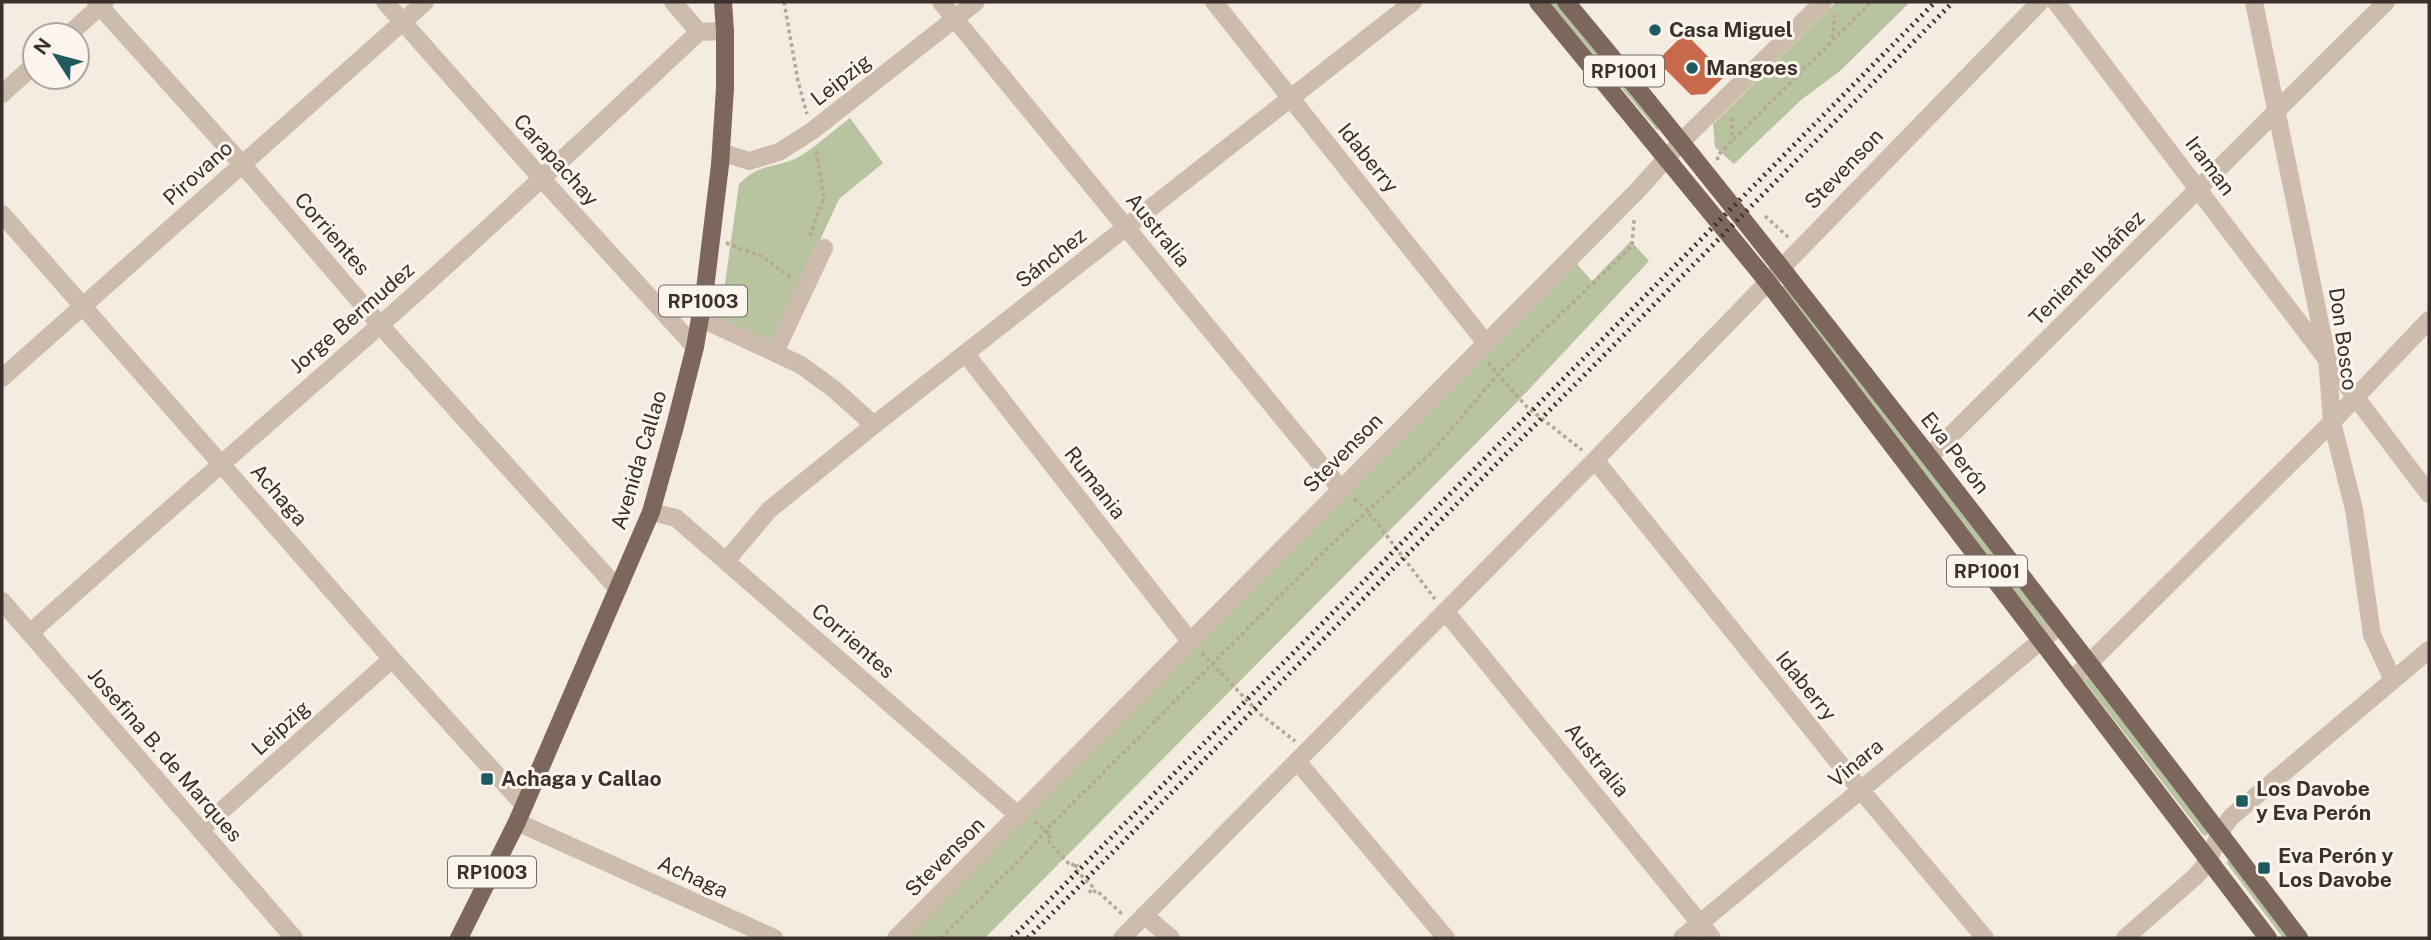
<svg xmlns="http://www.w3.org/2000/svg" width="2431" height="940" font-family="'Public Sans',sans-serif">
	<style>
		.green { fill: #b8c4a0 }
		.building { fill: #c8694b }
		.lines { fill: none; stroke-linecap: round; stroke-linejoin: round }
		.path { stroke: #b9a596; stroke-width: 3.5; stroke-dasharray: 3.5 3.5; stroke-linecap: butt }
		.minor { stroke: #cdbbac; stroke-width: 18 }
		.major { stroke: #7d675c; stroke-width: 18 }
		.rail { stroke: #3b302b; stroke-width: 5; stroke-dasharray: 2 5; stroke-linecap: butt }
		.poi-dot { fill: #1f5a5e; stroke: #fbf5ee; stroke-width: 2.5 }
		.labels { text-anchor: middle; stroke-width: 6; stroke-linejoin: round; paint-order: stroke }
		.shield { fill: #fbf5ee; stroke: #756b66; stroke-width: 2 }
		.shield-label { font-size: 19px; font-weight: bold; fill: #3b302b }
		.poi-label { font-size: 21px; font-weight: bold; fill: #3b302b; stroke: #fbf5ee; text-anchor: start }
		.street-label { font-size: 21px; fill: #3b302b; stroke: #fbf5ee }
	</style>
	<rect width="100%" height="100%" fill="#f4ebe1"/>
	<path class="green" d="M1549 2H1556L1662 125 1657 130Z
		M1836 2H1910L1840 71 1801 100 1734 164 1715 147 1713 124Z
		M850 118 883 163 839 199 773 342 720 319 739 184C759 164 768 169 792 160 807 155 835 129 850 118Z
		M1631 241 1649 261 1520 399 985 938H906L1576 263 1592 281Z
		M1785 285 2050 624 2043 628 1780 288Z
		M2091 675 2211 833 2204 836 2084 681Z
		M2232 858 2292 938H2283L2226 862Z"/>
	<path class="building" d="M1685 33 1726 75 1706 94 1691 95 1657 61Z"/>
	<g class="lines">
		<path class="path" d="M784 2 798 81 807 114
			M1832 38 1835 15
			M1731 118 1733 140
			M1718 160 1717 156 1871 2
			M1765 216 1788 237
			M810 236 824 197 816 149
			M726 243 763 257 793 279
			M1488 363 1527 407 1582 450
			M1354 499 1367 510 1435 599
			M1202 653 1259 713 1295 741
			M1035 822 1051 835 1047 840 1071 866 1075 863 1077 865 1074 868 1092 886 1089 890 1092 894 1096 890 1122 914
			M941 938 1032 847 1046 830 1335 541 1431 453 1498 374 1632 246 1634 220"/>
		<path class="minor" d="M96 2 242 164 380 325 618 589
			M385 2 542 179 695 347
			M673 2 699 32 725 31
			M941 2 1340 488
			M1214 2 1486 343
			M2056 2 2429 494
			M2254 2 2327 357 2332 422 2354 509 2372 635 2393 680
			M68 35 105 2
			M2 94 35 64
			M721 152 749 161 779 152 812 131 976 2
			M2 214 392 659 524 805
			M700 318 801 365 835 390 874 425
			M775 352 824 248
			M965 353 1190 641
			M2 378 425 2
			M1929 457 2386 2
			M1595 460 1860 789 1985 938
			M651 512 676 518 1019 816
			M726 561 769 510 874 425 1413 2
			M2 601 294 938
			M1445 611 1712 938
			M30 633C145 530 263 428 379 326 488 230 593 131 699 32
			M2071 681 2332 422 2429 320
			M1297 761 1446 938
			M517 822 774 938
			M200 830 392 659
			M1144 915 1171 938
			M896 938 1637 191 1682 141 1823 2
			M1122 938 1595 460 2040 2
			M1682 938 2060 625
			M2125 938 2196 876 2209 860 2220 832 2231 817 2429 650"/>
		<path class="major" d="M1538 2 1767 281 2268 938
			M1566 2C1685 144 1799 290 1913 436 2043 603 2172 770 2299 938
			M459 938 517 822 651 512 675 426 695 347 705 289 720 165 725 88V31L723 2"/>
		<path class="rail" d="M1012 938 1935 2
			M1028 938 1953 2"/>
	</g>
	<g class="poi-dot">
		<circle cx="1655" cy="30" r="7"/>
		<circle cx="1692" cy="68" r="7"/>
		<rect x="480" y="772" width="14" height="14" rx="3.5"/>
		<rect x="2235" y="794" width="14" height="14" rx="3.5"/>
		<rect x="2257" y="861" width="14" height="14" rx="3.5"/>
	</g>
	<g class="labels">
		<g class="shield">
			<rect x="1584" y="55.5" width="80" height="31" rx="5"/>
			<rect x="659" y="285.5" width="88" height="31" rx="5"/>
			<rect x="1947" y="555.5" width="80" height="31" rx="5"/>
			<rect x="448" y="856.5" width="88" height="31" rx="5"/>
		</g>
		<g class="shield-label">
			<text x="1624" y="78">RP1001</text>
			<text x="703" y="308">RP1003</text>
			<text x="1987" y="578">RP1001</text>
			<text x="492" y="879">RP1003</text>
		</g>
		<g class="poi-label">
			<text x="1669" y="37">Casa Miguel</text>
			<text x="1706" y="75">Mangoes</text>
			<text x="501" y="786">Achaga y Callao</text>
			<text x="2256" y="796">Los Davobe<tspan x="2256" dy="24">y Eva Perón</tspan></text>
			<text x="2278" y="863">Eva Perón y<tspan x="2278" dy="24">Los Davobe</tspan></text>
		</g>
		<g class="street-label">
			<text transform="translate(841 80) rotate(-38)" y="7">Leipzig</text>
			<text transform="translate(1368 158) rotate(51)" y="7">Idaberry</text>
			<text transform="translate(556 160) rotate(48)" y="7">Carapachay</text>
			<text transform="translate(2210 166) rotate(53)" y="7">Iraman</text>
			<text transform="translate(1844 169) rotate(-46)" y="7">Stevenson</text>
			<text transform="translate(198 173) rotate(-42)" y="7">Pirovano</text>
			<text transform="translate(1158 230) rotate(51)" y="7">Australia</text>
			<text transform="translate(332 234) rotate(49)" y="7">Corrientes</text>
			<text transform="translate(1051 258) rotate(-38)" y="7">Sánchez</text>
			<text transform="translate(2087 268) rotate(-45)" y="7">Teniente Ibáñez</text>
			<text transform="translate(352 318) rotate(-41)" y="7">Jorge Bermudez</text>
			<text transform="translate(2343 339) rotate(82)" y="7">Don Bosco</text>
			<text transform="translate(1343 453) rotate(-45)" y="7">Stevenson</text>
			<text transform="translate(1955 453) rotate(52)" y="7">Eva Perón</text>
			<text transform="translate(639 460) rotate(-73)" y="7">Avenida Callao</text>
			<text transform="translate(1095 483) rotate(52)" y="7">Rumania</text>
			<text transform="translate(279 495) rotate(49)" y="7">Achaga</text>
			<text transform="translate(853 641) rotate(41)" y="7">Corrientes</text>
			<text transform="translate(1806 686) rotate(51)" y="7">Idaberry</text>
			<text transform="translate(281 728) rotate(-42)" y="7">Leipzig</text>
			<text transform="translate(165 755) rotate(49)" y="7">Josefina B. de Marques</text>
			<text transform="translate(1597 760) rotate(51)" y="7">Australia</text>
			<text transform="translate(1856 763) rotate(-39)" y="7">Vinara</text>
			<text transform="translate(945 857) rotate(-45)" y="7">Stevenson</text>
			<text transform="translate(693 877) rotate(24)" y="7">Achaga</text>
		</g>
	</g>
	<rect width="2431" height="940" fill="none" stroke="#3b302b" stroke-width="7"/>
	<g transform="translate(56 56) rotate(306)"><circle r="33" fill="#fbf5ee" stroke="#aea6a0" stroke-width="2"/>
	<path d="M0-5L12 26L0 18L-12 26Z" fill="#1f5a5e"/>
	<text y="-10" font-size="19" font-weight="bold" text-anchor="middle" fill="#3b302b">N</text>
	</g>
</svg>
